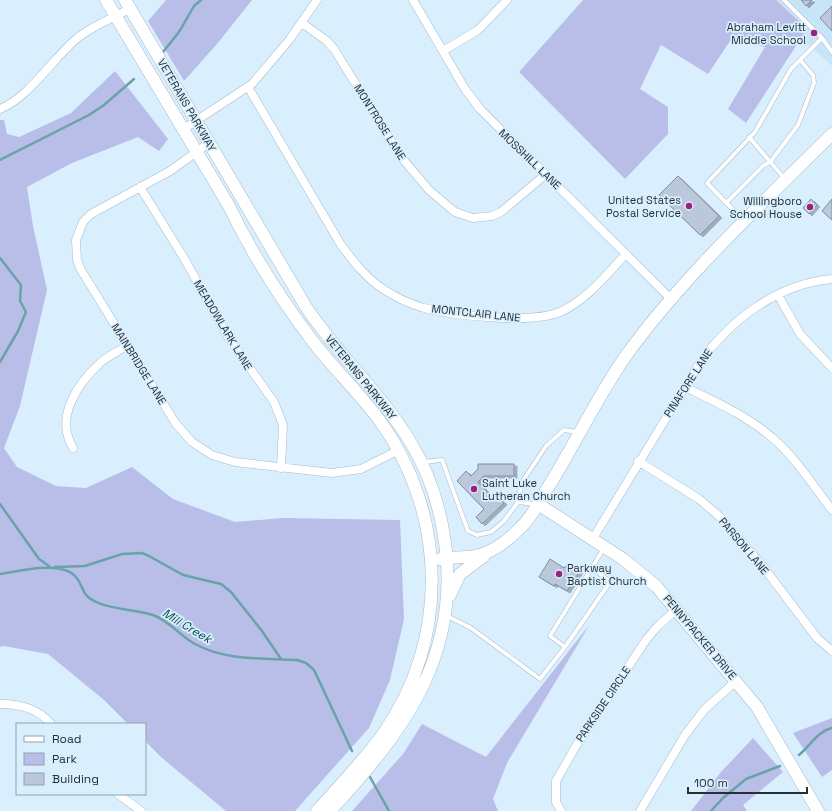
<svg xmlns="http://www.w3.org/2000/svg" width="832" height="811" font-family="'Space Grotesk',sans-serif">
	<style>
		.built { fill: #c8e4f8 }
		.green { fill: #b9bee9 }
		.lines { fill: none; stroke-linecap: round; stroke-linejoin: round }
		.stream { stroke: #68a3a8; stroke-width: 2.5 }
		.building { fill: #bbc8db; stroke: #808c9f; filter: url(#shadow) }
		.lane-casing { stroke: #a6bac9; stroke-width: 5 }
		.street-casing { stroke: #a6bac9; stroke-width: 9 }
		.secondary-casing { stroke: #a6bac9; stroke-width: 13 }
		.lane { stroke: #fff; stroke-width: 4 }
		.street { stroke: #fff; stroke-width: 8 }
		.secondary { stroke: #fff; stroke-width: 12 }
		.poi-dot { fill: #98237f; stroke: #d9effe; stroke-width: 1.5 }
		.labels { text-anchor: middle; stroke-width: 3.5; stroke-linejoin: round; paint-order: stroke }
		.poi-label { font-size: 11px; fill: #262f34; stroke: #d9effe; text-anchor: end }
		.street-label { font-size: 11px; fill: #262f34; stroke: #d9effe }
		.water-label { font-size: 12px; font-style: italic; fill: #004d51; stroke: #d9effe }
	</style>
	<defs>
		<filter id="shadow"><feDropShadow dx="3" dy="2" stdDeviation="0" flood-color="#0004"/></filter>
	</defs>
	<rect width="100%" height="100%" fill="#d9effe"/>
	<path class="built" d="M760 0H832V66Z"/>
	<path class="green" d="M166 0H252L217 44 184 81 148 21Z
		M583 0H776L807 29 746 123 728 109 765 47 730 41 708 74 661 45 640 89 668 107V134L625 179 519 72Z
		M115 71 168 139 159 151 138 137 72 163 27 187 33 226 47 290 20 406 4 448 17 467 56 486 86 488 132 467 173 499 235 522 283 518 400 520 404 619 390 680 369 728 295 811H226L162 758 145 741V724H128L104 700 48 654 4 646 0 647V120H4L7 134 19 137 71 113Z
		M590 624 507 763 493 799 498 811H352L403 754 422 724 486 757Z
		M832 718V770L822 777 793 733Z
		M753 738 783 772 743 805 747 811H691L721 772Z"/>
	<g class="lines">
		<path class="stream" d="M163 52 179 32 194 6 201 0
			M0 160 89 115 104 105 134 79
			M0 258 21 285 20 301 26 312 18 331 0 362
			M0 504 39 559 49 566
			M55 567 85 566 122 554 142 553 149 556 183 575 221 584 231 592 262 631 281 659
			M0 574C19 571 62 560 76 577 83 585 82 596 94 601 111 610 134 609 153 615 170 621 180 636 195 644 226 661 263 658 297 660L306 663 314 670 352 751
			M799 755C810 746 818 731 832 728
			M370 777 389 811
			M711 811 723 798 746 779 780 766"/>
	</g>
	<path class="building" d="M801 0H812L806 6Z
		M832 6V31L820 18Z
		M678 176 719 216 700 235 659 195Z
		M811 199 817 205 809 214 803 208Z
		M832 199V220L822 211Z
		M478 464H514V476H484L478 482 494 499 497 495 504 503 482 524 476 517 484 509 457 481 466 471 471 476 478 469Z
		M550 559 564 568 568 564 580 571 567 591 555 584 554 586 539 577Z"/>
	<g class="lines">
		<defs>
			<path id="lane" d="M784 0 822 38
				M800 60 822 38 832 52
				M749 137 784 178
				M726 203 763 166 771 161 798 125 814 83 813 75 800 60 791 69 755 132 707 183 743 220
				M423 462 442 460 468 531 477 535 491 532 504 521 518 502 522 482 546 446 564 430 578 432
				M518 502 535 504
				M447 616 471 628 540 679 565 647 550 636 604 548
				M565 647 610 582 593 568"/>
			<path id="street" d="M413 0 465 89 480 109 672 300
				M302 23 327 41 334 49 401 157 429 190 455 212 473 218 492 216 501 212 545 175
				M443 51 478 30 507 0
				M248 87 341 245C353 261 366 278 383 289 395 297 410 304 424 308 456 316 531 324 560 312 586 301 607 274 626 254
				M0 109C29 97 51 61 75 40 91 26 112 19 131 8
				M182 130 252 84 290 39 317 0
				M209 143 170 171 91 214 83 222 76 240 77 260 81 270 176 424 192 442 212 455 235 462 332 473 361 469 397 451
				M140 187 184 258 228 337 274 402 283 425 281 468
				M778 295 800 334 832 368
				M685 387C716 402 750 417 776 441 798 461 814 487 832 510
				M73 448C55 418 76 385 100 363 108 356 119 351 128 345
				M638 461 699 499 719 516 761 564 817 638 832 651
				M592 540 699 364C730 320 777 284 832 279
				M0 704C19 704 39 709 51 724
				M118 794 141 811
				M561 811 556 802V781L576 746 646 640 657 627 677 609
				M640 811 685 735 704 710 736 681"/>
			<path id="secondary" d="M106 0 229 206C252 254 282 301 314 343 335 370 360 394 380 421 447 514 450 639 383 734 364 761 339 786 317 811
				M125 0 306 307C338 355 381 393 411 443 428 471 439 504 444 536 463 653 405 730 330 811
				M538 504 623 559 657 587 757 707 818 811
				M440 559C449 557 458 558 467 557 487 556 504 544 517 531 530 520 538 504 547 489 574 446 596 399 625 357 684 275 761 205 832 134
				M450 595 460 574 484 556"/>
		</defs>
		<use href="#lane" class="lane-casing"/>
		<use href="#street" class="street-casing"/>
		<use href="#secondary" class="secondary-casing"/>
		<use href="#lane" class="lane"/>
		<use href="#street" class="street"/>
		<use href="#secondary" class="secondary"/>
	</g>
	<g class="poi-dot">
		<circle cx="814" cy="33" r="4"/>
		<circle cx="689" cy="206" r="4"/>
		<circle cx="810" cy="207" r="4"/>
		<circle cx="474" cy="489" r="4"/>
		<circle cx="559" cy="574" r="4"/>
	</g>
	<g class="labels">
		<g class="poi-label">
			<text x="806" y="31">Abraham Levitt<tspan x="806" dy="13">Middle School</tspan></text>
			<text x="681" y="204">United States<tspan x="681" dy="13">Postal Service</tspan></text>
			<text x="802" y="205">Willingboro<tspan x="802" dy="13">School House</tspan></text>
			<text x="482" y="487" text-anchor="start">Saint Luke<tspan x="482" dy="13">Lutheran Church</tspan></text>
			<text x="567" y="572" text-anchor="start">Parkway<tspan x="567" dy="13">Baptist Church</tspan></text>
		</g>
		<g class="street-label">
			<text transform="translate(187 105) rotate(60)" y="4">VETERANS PARKWAY</text>
			<text transform="translate(380 122) rotate(58)" y="4">MONTROSE LANE</text>
			<text transform="translate(530 159) rotate(44)" y="4">MOSSHILL LANE</text>
			<text transform="translate(476 313) rotate(6)" y="4">MONTCLAIR LANE</text>
			<text transform="translate(223 325) rotate(59)" y="4">MEADOWLARK LANE</text>
			<text transform="translate(139 364) rotate(58)" y="4">MAINBRIDGE LANE</text>
			<text transform="translate(361 377) rotate(51)" y="4">VETERANS PARKWAY</text>
			<text transform="translate(688 383) rotate(-57)" y="4">PINAFORE LANE</text>
			<text transform="translate(744 546) rotate(50)" y="4">PARSON LANE</text>
			<text transform="translate(700 637) rotate(50)" y="4">PENNYPACKER DRIVE</text>
			<text transform="translate(603 704) rotate(-56)" y="4">PARKSIDE CIRCLE</text>
		</g>
		<g class="water-label">
			<text transform="translate(187 626) rotate(31)" y="4">Mill Creek</text>
		</g>
	</g>
	<rect x="16" y="723" width="130" height="72" fill="#d9effe" stroke="#91a2ad"/>
	<rect x="24" y="736" width="20" height="6" fill="#ffffff" stroke="#91a2ad"/>
	<text x="52" y="743" font-size="12" fill="#262f34">Road</text>
	<rect x="24" y="753" width="20" height="12" fill="#b9bee9" stroke="#91a2ad"/>
	<text x="52" y="763" font-size="12" fill="#262f34">Park</text>
	<rect x="24" y="773" width="20" height="12" fill="#bbc8db" stroke="#91a2ad"/>
	<text x="52" y="783" font-size="12" fill="#262f34">Building</text>
	<path d="M688 787v6h119v-6" fill="none" stroke="#262f34" stroke-width="2"/>
	<text x="694" y="787" font-size="12" fill="#262f34" stroke="#d9effe" stroke-width="3" paint-order="stroke">100 m</text>
</svg>
